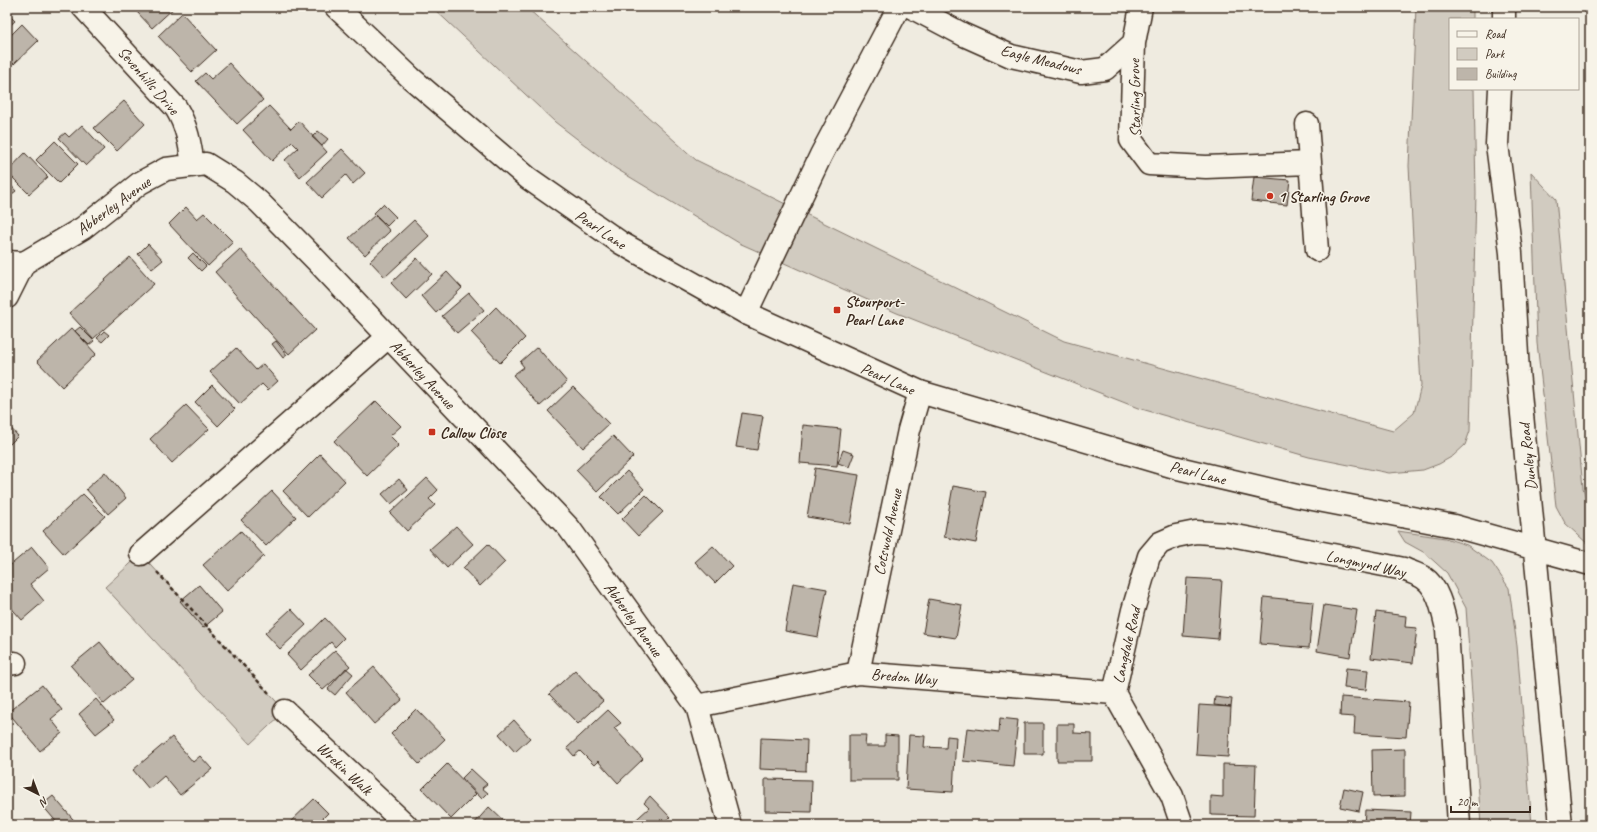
<svg xmlns="http://www.w3.org/2000/svg" width="1597" height="832" font-family="Caveat,sans-serif">
	<style>
		.green { fill: #d1cbc0; stroke: #867a6f }
		.building { fill: #bdb5aa; stroke: #3b2a1e }
		.lines { fill: none; stroke-linecap: round; stroke-linejoin: round }
		.minor-casing { stroke: #3b2a1e; stroke-width: 25 }
		.major-casing { stroke: #3b2a1e; stroke-width: 25 }
		.path { stroke: #3b2a1e; stroke-width: 2.5; stroke-dasharray: 4 3; stroke-linecap: butt }
		.minor { stroke: #f7f3e8; stroke-width: 22 }
		.major { stroke: #f7f3e8; stroke-width: 22 }
		.poi-dot { fill: #c8321e; stroke: #f7f3e8; stroke-width: 1.5 }
		.labels { text-anchor: middle; stroke-width: 3; stroke-linejoin: round; paint-order: stroke }
		.street-label { font-size: 16px; fill: #3b2a1e; stroke: #f7f3e8 }
		.poi-label { font-size: 16px; font-weight: bold; fill: #3b2a1e; stroke: #f7f3e8; text-anchor: start }
	</style>
	<rect width="100%" height="100%" fill="#efebe0"/>
	<filter id="ink" filterUnits="userSpaceOnUse"><feTurbulence type="fractalNoise" baseFrequency=".025" numOctaves="2"/><feDisplacementMap in="SourceGraphic" scale="8" xChannelSelector="R" yChannelSelector="G"/><feConvolveMatrix kernelMatrix="1 2 1 2 8 2 1 2 1" color-interpolation-filters="sRGB"/></filter>
	<g filter="url(#ink)">
		<path class="green" d="M432 7H526L696 160 1064 341 1393 431 1414 413 1421 386 1409 166 1416 7H1473V19H1450V89H1474L1476 194 1470 431 1465 445 1453 456 1439 464 1423 470 1389 473 1309 457 1138 408 897 313 739 243 615 168 555 122Z
			M1531 172 1556 199 1583 488 1590 510V546L1565 523 1556 506 1537 343Z
			M1398 531 1445 538 1467 545 1492 563 1509 588 1517 646 1532 825H1481L1466 608 1447 573 1425 553 1405 542Z
			M141 554 285 711 250 744 105 587Z"/>
		<path class="building" d="M142 7H175L152 28 137 12Z
			M7 13 15 21 7 28Z
			M182 13 216 50 192 72 158 36Z
			M22 24 38 41 14 64 7 57V39Z
			M229 63 263 100 237 124 196 81 205 73 211 79Z
			M124 101 145 124 117 151 94 128Z
			M269 106 291 129 299 121 327 152 300 177 285 160 298 148 292 142 272 161 243 130Z
			M82 125 104 149 86 166 59 138 65 133 69 137Z
			M318 131 328 139 322 146 312 137Z
			M55 141 78 164 59 183 36 160Z
			M342 149 365 173 353 184 346 175 322 198 307 182Z
			M25 153 48 177 29 194 7 172Z
			M1254 177 1290 180 1287 205 1251 201Z
			M7 181 16 191 7 198Z
			M383 204 396 217 387 226 374 213Z
			M186 207 197 219 204 213 233 242 208 266 169 224Z
			M375 215 390 231 365 255 349 238Z
			M414 220 429 236 385 277 370 261Z
			M148 244 163 260 152 269 138 254Z
			M240 249 315 330 289 354 215 272Z
			M193 253 206 266 201 271 188 258Z
			M130 257 154 284 93 339 69 313Z
			M417 258 432 274 406 299 391 283Z
			M447 272 462 288 436 313 421 296Z
			M469 293 484 310 457 333 442 316Z
			M496 307 525 338 500 363 471 332Z
			M80 327 94 341 89 345 75 331Z
			M72 328 96 354 62 387 37 361Z
			M104 331 109 335 102 342 97 338Z
			M276 341 287 355 283 358 272 344Z
			M537 347 567 382 540 406 513 375 524 367 520 362Z
			M236 348 256 370 263 364 278 381 268 390 262 384 240 404 210 372Z
			M212 385 235 409 218 426 195 402Z
			M573 387 609 424 583 448 548 411Z
			M376 401 401 426 390 436 399 445 367 476 334 441Z
			M186 405 209 429 172 463 150 439Z
			M742 413 763 416 757 450 736 447Z
			M7 424 18 436 7 447Z
			M803 425 841 429 837 466 800 463Z
			M613 436 633 457 597 492 576 470Z
			M843 450 854 454 849 467 838 463Z
			M320 454 345 481 308 517 283 491Z
			M815 468 859 475 850 524 807 517Z
			M627 471 644 489 618 514 601 497Z
			M105 472 126 498 108 514 86 489Z
			M427 478 438 490 429 499 435 505 407 531 390 513Z
			M399 479 408 490 391 504 382 494Z
			M953 486 986 492 976 543 944 537Z
			M272 491 296 517 266 546 241 520Z
			M83 494 105 516 64 554 43 531Z
			M646 495 663 512 638 536 622 519Z
			M456 526 473 544 447 568 430 549Z
			M241 531 264 556 227 591 203 565Z
			M488 544 505 562 480 586 463 568Z
			M713 546 732 566 715 583 695 562Z
			M32 547 49 568 30 584 44 601 22 620 7 603V568Z
			M1187 578 1222 580 1218 639 1183 636Z
			M793 583 827 589 818 637 785 631Z
			M199 585 222 612 203 628 180 601Z
			M1264 597 1313 602 1309 648 1260 644Z
			M929 599 962 605 956 638 923 633Z
			M1324 605 1357 610 1350 657 1317 651Z
			M291 609 306 625 280 649 265 633Z
			M1376 612 1406 616 1405 627 1417 628 1413 663 1371 658Z
			M325 618 344 638 335 647 331 642 301 670 287 655Z
			M100 642 132 680 104 704 71 666Z
			M335 650 350 666 323 690 308 675Z
			M374 667 402 700 374 724 346 692Z
			M346 668 353 674 335 695 328 689Z
			M1346 668 1368 670 1366 690 1344 688Z
			M575 670 603 701 578 724 549 694Z
			M42 685 62 710 51 719 62 733 40 751 8 712Z
			M1215 697 1232 699 1231 707 1214 705Z
			M1341 697 1409 702 1406 737 1354 734 1355 717 1340 716Z
			M96 699 114 720 96 734 79 714Z
			M1199 705 1231 707 1228 757 1196 755Z
			M416 709 445 739 419 764 391 734Z
			M608 710 621 723 614 728 643 759 618 783 598 761 594 765 580 751 574 756 567 748Z
			M1000 718 1018 720 1013 766 963 761 967 728 999 732Z
			M514 720 530 738 515 752 499 734Z
			M1024 723H1043V754H1024Z
			M1057 724H1074V733L1092 734V761H1057Z
			M849 735H866L865 746H885V735L898 736V780H849Z
			M909 735 925 736 924 747 946 748 947 736 956 737 953 792 906 789Z
			M172 737 193 762 200 756 212 769 180 795 164 776 149 789 133 770Z
			M761 738 807 740 806 771 760 769Z
			M7 741 13 748 7 753Z
			M1405 749V796L1373 797 1372 750Z
			M447 764 476 794 451 819 422 789Z
			M1223 764 1256 765 1254 816 1211 815V796L1223 797Z
			M471 769 487 784 482 788 488 793 482 799 462 778Z
			M765 779 812 780 811 812 765 811Z
			M1344 788 1363 792 1359 811 1340 807Z
			M53 796 78 825H59L42 805Z
			M650 796 670 817 662 825H630L649 808 644 803Z
			M314 799 328 813 320 821 324 825H287Z
			M489 807 508 825H473Z
			M1365 810 1411 812 1410 825H1364Z
			M1242 823 1269 825H1241Z"/>
		<g class="lines">
			<defs>
				<path id="minor" d="M83 7 176 108C187 126 190 144 193 165
					M911 7 964 35 1011 56 1081 72 1105 69 1134 43 1141 7
					M1134 43 1131 140 1149 164 1206 167 1309 163
					M1307 124 1317 250
					M7 262 24 263 83 228 140 183 166 169 206 164 235 182 259 202 317 261 569 528 697 706 730 825
					M7 297 24 263
					M746 313 821 155 899 7
					M141 554 388 337
					M7 664 15 663
					M858 673 909 430 920 392
					M697 706 858 673 1114 693
					M285 711 406 825
					M1182 825 1172 796 1114 693 1133 610 1149 556 1160 543 1176 536 1196 532 1226 534 1404 569C1410 572 1418 574 1424 578 1439 588 1443 612 1447 629L1459 825"/>
				<path id="major" d="M336 7 411 78 528 178 621 243 746 313 920 392 1178 468 1297 496 1454 526 1590 564
					M1504 19V7
					M1500 89 1497 144 1511 253 1518 372 1561 825"/>
			</defs>
			<use href="#minor" class="minor-casing"/>
			<use href="#major" class="major-casing"/>
			<path class="path" d="M157 572 269 693"/>
			<use href="#minor" class="minor"/>
			<use href="#major" class="major"/>
		</g>
	</g>
	<g class="poi-dot">
		<circle cx="1270" cy="196" r="4"/>
		<rect x="833" y="306" width="8" height="8" rx="2"/>
		<rect x="428" y="428" width="8" height="8" rx="2"/>
	</g>
	<g class="labels">
		<g class="street-label">
			<text transform="translate(1041 59) rotate(14)" y="6">Eagle Meadows</text>
			<text transform="translate(149 80) rotate(49)" y="6">Sevenhills Drive</text>
			<text transform="translate(1134 98) rotate(-91)" y="6">Starling Grove</text>
			<text transform="translate(113 205) rotate(-36)" y="6">Abberley Avenue</text>
			<text transform="translate(601 229) rotate(34)" y="6">Pearl Lane</text>
			<text transform="translate(423 374) rotate(47)" y="6">Abberley Avenue</text>
			<text transform="translate(888 378) rotate(24)" y="6">Pearl Lane</text>
			<text transform="translate(1527 457) rotate(-96)" y="6">Dunley Road</text>
			<text transform="translate(1198 472) rotate(14)" y="6">Pearl Lane</text>
			<text transform="translate(887 532) rotate(-78)" y="6">Cotswold Avenue</text>
			<text transform="translate(1366 563) rotate(12)" y="6">Longmynd Way</text>
			<text transform="translate(634 619) rotate(54)" y="6">Abberley Avenue</text>
			<text transform="translate(1126 645) rotate(-77)" y="6">Langdale Road</text>
			<text transform="translate(904 676) rotate(5)" y="6">Bredon Way</text>
			<text transform="translate(345 768) rotate(43)" y="6">Wrekin Walk</text>
		</g>
		<g class="poi-label">
			<text x="1278" y="202">1 Starling Grove</text>
			<text x="845" y="307">Stourport-<tspan x="845" dy="18">Pearl Lane</tspan></text>
			<text x="440" y="438">Callow Close</text>
		</g>
	</g>
	<rect width="1597" height="832" fill="none" stroke="#f7f3e8" stroke-width="24"/>
	<rect x="12" y="12" width="1573" height="808" fill="none" stroke="#3b2a1e" stroke-width="1.5" filter="url(#ink)"/>
	<rect x="1449" y="18" width="130" height="72" fill="#f7f3e8" stroke="#aca397"/>
	<rect x="1457" y="31" width="20" height="6" fill="#f7f3e8" stroke="#aca397"/>
	<text x="1485" y="38" font-size="12" fill="#3b2a1e">Road</text>
	<rect x="1457" y="48" width="20" height="12" fill="#d1cbc0" stroke="#aca397"/>
	<text x="1485" y="58" font-size="12" fill="#3b2a1e">Park</text>
	<rect x="1457" y="68" width="20" height="12" fill="#bdb5aa" stroke="#aca397"/>
	<text x="1485" y="78" font-size="12" fill="#3b2a1e">Building</text>
	<g transform="translate(38 794) rotate(138)" stroke="#f7f3e8" stroke-width="3" paint-order="stroke">
	<path d="M0-3L7 15L0 10L-7 15Z" fill="#3b2a1e"/>
	<text y="-6" font-size="11" font-weight="bold" text-anchor="middle" fill="#3b2a1e">N</text>
	</g>
	<path d="M1451 806v6h79v-6" fill="none" stroke="#3b2a1e" stroke-width="2"/>
	<text x="1457" y="806" font-size="12" fill="#3b2a1e" stroke="#f7f3e8" stroke-width="3" paint-order="stroke">20 m</text>
</svg>
